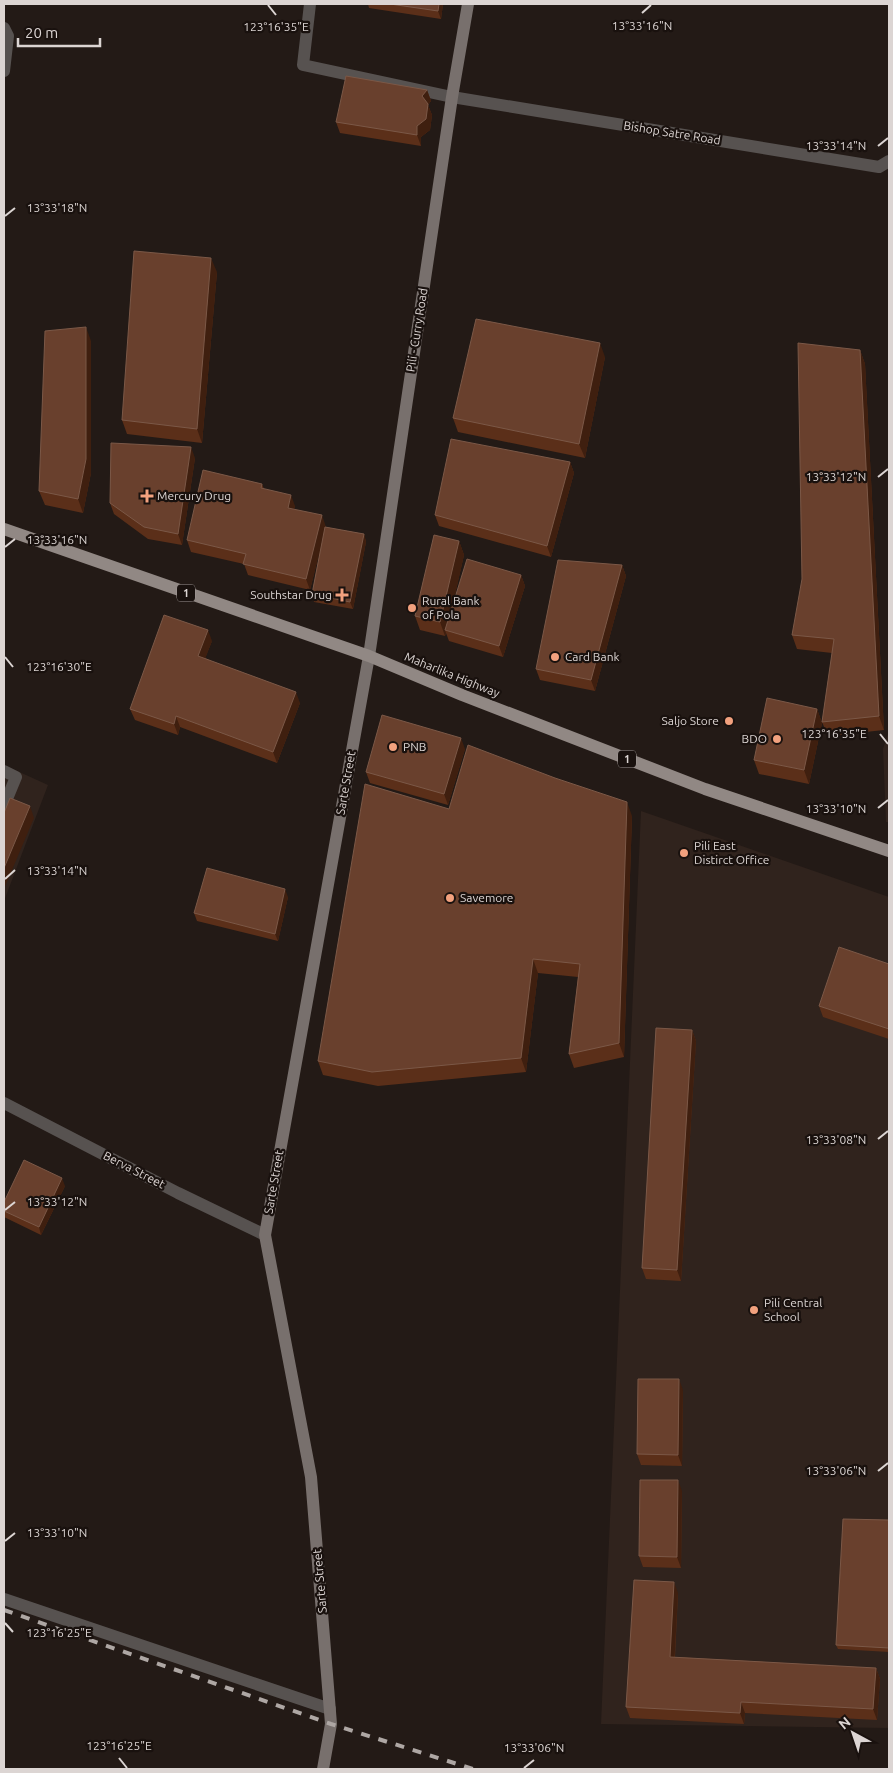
<svg xmlns="http://www.w3.org/2000/svg" width="893" height="1773" font-family="Ubuntu,sans-serif">
	<style>
		.built { fill: #30231d }
		.lines { fill: none; stroke-linecap: round; stroke-linejoin: round }
		.lane { stroke: #575250; stroke-width: 12 }
		.street { stroke: #575250; stroke-width: 12 }
		.secondary { stroke: #78706d; stroke-width: 12 }
		.primary { stroke: #918884; stroke-width: 12 }
		.rail { stroke: #aea7a4; stroke-width: 4; stroke-dasharray: 9 9; stroke-linecap: butt }
		.wall { fill: #5b2f19 }
		.shaded-wall { fill: #3f1f0f }
		.building { fill: #69402d; stroke: #7b5847 }
		.ticks { fill: none; stroke: #dcd5d3; stroke-width: 2 }
		.poi-dot { fill: #f2a17e; stroke: #19110e; stroke-width: 2 }
		.labels { text-anchor: middle; stroke-width: 4.5; stroke-linejoin: round; paint-order: stroke }
		.shield { fill: #19110e; stroke: #a29a98; stroke-width: 1 }
		.shield-label { font-size: 11px; font-weight: bold; fill: #dcd5d3 }
		.street-label { font-size: 12px; fill: #dcd5d3; stroke: #19110e }
		.poi-label { font-size: 12px; fill: #dcd5d3; stroke: #19110e; text-anchor: start }
		.ticks-label { font-size: 12px; text-anchor: middle; fill: #dcd5d3; stroke: #19110e; stroke-width: 4.5; stroke-linejoin: round; paint-order: stroke }
	</style>
	<rect width="100%" height="100%" fill="#231a16"/>
	<path class="built" d="M889 731V822H886L883 749Z
		M4 765 48 785 4 901Z
		M641 811 889 897V1728L601 1724Z"/>
	<g class="lines">
		<path class="lane" d="M4 771 16 777 4 806"/>
		<path class="street" d="M310 4 303 65 452 97 879 167 889 161
			M4 28 8 36 4 71
			M4 1103 178 1193 265 1235
			M4 1599 330 1709"/>
		<path class="secondary" d="M323 1769 331 1724 311 1477 265 1235 369 656 452 97 468 4"/>
		<path class="primary" d="M4 529 369 656 462 695 705 789 889 851"/>
		<path class="rail" d="M4 1610 331 1724 473 1769"/>
	</g>
	<path class="wall" d="M368 4H443L441 19 369 8Z
		M427 90 431 101 428 105 432 115 430 130 421 137V146L340 133 336 122Z
		M217 272 202 443 127 434 122 420Z
		M91 341V473L83 513 45 505 39 491Z
		M860 350 865 364 884 730 828 736 822 722 832 653 797 649 792 635Z
		M605 357 585 458 458 432 453 418Z
		M195 458 182 545 148 539 114 514 110 503Z
		M570 462 574 473 551 557 439 526 435 515Z
		M262 484 264 489 295 506 294 509 325 527 364 534 366 542 353 609 314 602 312 594 321 545 310 590 248 575 244 564 191 552 187 540Z
		M459 541 464 555 452 607 521 575 525 586 503 657 449 641 446 633 445 636 420 630 415 616Z
		M622 565 626 576 595 691 540 680 536 669Z
		M212 641 205 658 300 703 277 763 180 727 178 735 135 720 130 709Z
		M817 709 822 723 809 784 759 774 754 760Z
		M465 749 448 805 370 783 366 772Z
		M449 809 632 816 624 1057 574 1068 569 1054 578 977 538 973 526 1072 378 1086 323 1075 318 1061Z
		M288 897 278 941 197 921 194 913Z
		M889 964V1039L823 1017 819 1006Z
		M692 1030 696 1041 681 1281 646 1279 642 1268Z
		M65 1186 41 1235 4 1217V1202Z
		M683 1390 682 1466 641 1465 637 1454Z
		M682 1491 681 1568 643 1567 639 1556Z
		M889 1520V1652L838 1649 836 1645Z
		M678 1593 675 1657 876 1668 880 1679 877 1720 745 1713 744 1724 630 1718 626 1707Z"/>
	<path class="shaded-wall" d="M439 4H443L441 19 438 11Z
		M427 90 431 101 428 105 432 115 430 130 421 137V146L417 135V126L422 96Z
		M211 258 217 272 202 443 197 429Z
		M86 327 91 341V473L83 513 78 499Z
		M600 343 605 357 585 458 579 444Z
		M860 350 865 364 884 730 879 716Z
		M191 447 195 458 182 545 178 534Z
		M570 462 574 473 551 557 547 546Z
		M291 495 295 506 292 519 288 508Z
		M322 515 326 527 310 590 306 579Z
		M364 534 366 542 353 609 350 602Z
		M459 541 464 555 447 631 445 630 446 633 445 636 440 622Z
		M622 565 626 576 595 691 591 680Z
		M521 575 525 586 503 657 499 646Z
		M208 630 212 641 202 667 198 656Z
		M296 692 300 703 277 763 273 752Z
		M817 709 822 723 809 784 804 770Z
		M176 716 180 727 178 735 174 724Z
		M461 738 465 749 448 805 444 794Z
		M627 802 632 816 624 1057 619 1043Z
		M30 806 34 818 4 889V868Z
		M285 889 288 897 278 941 275 934Z
		M533 959 538 973 526 1072 521 1058Z
		M692 1030 696 1041 681 1281 677 1270Z
		M62 1178 65 1186 41 1235 39 1227Z
		M679 1379 683 1390 682 1466 678 1455Z
		M678 1480 682 1491 681 1568 677 1557Z
		M674 1582 678 1593 674 1668 670 1657Z
		M876 1668 880 1679 877 1720 873 1709Z
		M741 1702 745 1713 744 1724 740 1713Z"/>
	<path class="building" d="M390 4H439L438 11Z
		M346 76 427 90 422 96 428 104 426 119 417 126V135L336 122Z
		M134 251 211 258 197 429 122 420Z
		M476 319 600 343 579 444 453 418Z
		M86 327V459L78 499 39 491 45 331Z
		M798 343 860 350 879 716 822 722 834 639 792 635 802 579Z
		M451 439 570 462 547 546 435 515Z
		M111 443 191 447 178 534 144 527 110 503Z
		M203 470 262 484 261 488 291 495 288 508 322 515 306 579 243 564 246 554 187 540Z
		M325 527 364 534 350 602 312 594Z
		M434 535 459 541 440 622 415 616Z
		M467 559 521 575 499 646 445 630Z
		M558 560 622 565 591 680 536 669Z
		M164 615 208 630 198 656 296 692 273 752 176 716 174 724 130 709Z
		M767 698 817 709 804 770 754 760Z
		M382 715 461 738 444 794 366 772Z
		M468 745 555 778 627 802 619 1043 569 1054 580 964 533 959 521 1058 372 1072 318 1061 365 784 449 809Z
		M10 798 30 806 4 868V813Z
		M207 868 285 889 275 934 194 913Z
		M839 947 889 964V1029L819 1006Z
		M656 1028 692 1030 677 1270 642 1268Z
		M24 1160 62 1178 39 1227 4 1211V1202Z
		M638 1379H679L678 1455 637 1454Z
		M640 1480H678L677 1557 639 1556Z
		M843 1519 889 1520V1648L836 1645Z
		M634 1580 674 1582 670 1657 876 1668 873 1709 741 1702 740 1713 626 1707Z"/>
	<path class="ticks" d="M268 5 276 15M642 13 651 5M878 146 888 138M5 216 15 208M878 477 888 469M5 547 15 539M5 657 13 667M880 734 888 744M878 808 888 800M5 879 15 870M878 1139 888 1131M5 1210 15 1202M878 1471 888 1463M5 1541 15 1533M5 1623 13 1632M119 1758 127 1768M524 1768 534 1760"/>
	<g class="poi-dot">
		<path d="M144.5 488.5h5v5h5v5h-5v5h-5v-5h-5v-5h5z"/>
		<path d="M339.5 587.5h5v5h5v5h-5v5h-5v-5h-5v-5h5z"/>
		<circle cx="412" cy="608" r="5"/>
		<circle cx="555" cy="657" r="5"/>
		<circle cx="729" cy="721" r="5"/>
		<circle cx="777" cy="739" r="5"/>
		<circle cx="393" cy="747" r="5"/>
		<circle cx="684" cy="853" r="5"/>
		<circle cx="450" cy="898" r="5"/>
		<circle cx="754" cy="1310" r="5"/>
	</g>
	<g class="labels">
		<g class="shield">
			<rect x="177" y="584.5" width="18" height="17" rx="4"/>
			<rect x="618" y="750.5" width="18" height="17" rx="4"/>
		</g>
		<g class="shield-label">
			<text x="186" y="597">1</text>
			<text x="627" y="763">1</text>
		</g>
		<g class="street-label">
			<text transform="translate(672 133) rotate(9)" y="4">Bishop Satre Road</text>
			<text transform="translate(417 330) rotate(-81)" y="4">Pili - Curry Road</text>
			<text transform="translate(452 675) rotate(22)" y="4">Maharlika Highway</text>
			<text transform="translate(346 783) rotate(-80)" y="4">Sarte Street</text>
			<text transform="translate(134 1170) rotate(27)" y="4">Berva Street</text>
			<text transform="translate(274 1182) rotate(-80)" y="4">Sarte Street</text>
			<text transform="translate(320 1581) rotate(-95)" y="4">Sarte Street</text>
		</g>
		<g class="poi-label">
			<text x="157" y="500">Mercury Drug</text>
			<text x="332" y="599" text-anchor="end">Southstar Drug</text>
			<text x="422" y="605">Rural Bank<tspan x="422" dy="14">of Pola</tspan></text>
			<text x="565" y="661">Card Bank</text>
			<text x="719" y="725" text-anchor="end">Saljo Store</text>
			<text x="767" y="743" text-anchor="end">BDO</text>
			<text x="403" y="751">PNB</text>
			<text x="694" y="850">Pili East<tspan x="694" dy="14">Distirct Office</tspan></text>
			<text x="460" y="902">Savemore</text>
			<text x="764" y="1307">Pili Central<tspan x="764" dy="14">School</tspan></text>
		</g>
	</g>
	<g class="ticks-label">
		<text x="642" y="30">13°33'16"N</text>
		<text x="276" y="31">123°16'35"E</text>
		<text x="836" y="150">13°33'14"N</text>
		<text x="57" y="212">13°33'18"N</text>
		<text x="836" y="481">13°33'12"N</text>
		<text x="57" y="544">13°33'16"N</text>
		<text x="59" y="671">123°16'30"E</text>
		<text x="834" y="738">123°16'35"E</text>
		<text x="836" y="813">13°33'10"N</text>
		<text x="57" y="875">13°33'14"N</text>
		<text x="836" y="1144">13°33'08"N</text>
		<text x="57" y="1206">13°33'12"N</text>
		<text x="836" y="1475">13°33'06"N</text>
		<text x="57" y="1537">13°33'10"N</text>
		<text x="59" y="1637">123°16'25"E</text>
		<text x="119" y="1750">123°16'25"E</text>
		<text x="534" y="1752">13°33'06"N</text>
	</g>
	<rect width="893" height="1773" fill="none" stroke="#dcd5d3" stroke-width="10"/>
	<g transform="translate(853 1733) rotate(320)" stroke="#19110e" stroke-width="4" paint-order="stroke">
	<path d="M0-4L9 19L0 12L-9 19Z" fill="#dcd5d3"/>
	<text y="-8" font-size="14" font-weight="bold" text-anchor="middle" fill="#dcd5d3">N</text>
	</g>
	<path d="M18 38v8h82v-8" fill="none" stroke="#dcd5d3" stroke-width="2.5"/>
	<text x="25" y="38" font-size="15" fill="#dcd5d3" stroke="#19110e" stroke-width="4" paint-order="stroke">20 m</text>
</svg>
